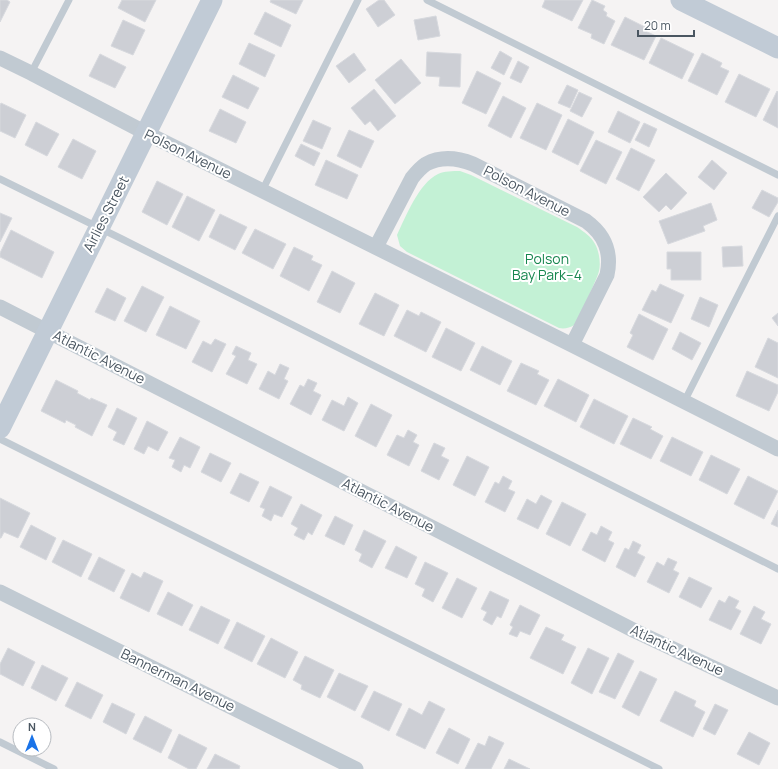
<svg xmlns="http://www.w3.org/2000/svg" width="778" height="769" font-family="Manrope,sans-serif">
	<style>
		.green { fill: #c3f1d5 }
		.building { fill: #cdcfd5; stroke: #d7d9de }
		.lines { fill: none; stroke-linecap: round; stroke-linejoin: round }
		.lane { stroke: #c1cad2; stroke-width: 7 }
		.street { stroke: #c1cad2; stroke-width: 15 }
		.secondary { stroke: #c1cbd6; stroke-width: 21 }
		.labels { text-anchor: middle; stroke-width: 4; stroke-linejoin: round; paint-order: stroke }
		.street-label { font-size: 14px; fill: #4a5661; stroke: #fff }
		.park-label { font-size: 14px; fill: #17864f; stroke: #fff }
	</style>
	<rect width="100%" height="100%" fill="#f5f3f3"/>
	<path class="green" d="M460 171 471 175 577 227C584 232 591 236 595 244 599 251 601 263 599 271 598 277 577 322 574 325 570 328 564 329 559 328L407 252 400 246 397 235C406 216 419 183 438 174 444 171 453 171 460 171Z"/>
	<path class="building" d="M0 0H7L10 2 0 22Z
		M122 0H156L145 22 118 8Z
		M271 0H303L296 14 270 2Z
		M379 0H384L395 15 378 27 366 9Z
		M545 0H583L572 21 542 7Z
		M592 0 605 6 603 10 607 13 606 16 615 21 604 44 591 38 592 34 578 28Z
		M265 12 291 25 281 47 254 34Z
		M436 16 440 36 418 40 414 20Z
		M625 17 645 27 643 30 656 36 644 60 611 45Z
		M123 20 145 30 133 55 111 46Z
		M661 38 694 54 682 79 649 63Z
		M249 43 275 55 265 77 239 64Z
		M500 51 512 58 504 75 491 68Z
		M427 52 461 54 460 87 439 86 440 77 426 76Z
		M354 53 366 70 349 83 336 66Z
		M702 53 722 63 720 67 729 71 717 95 688 81Z
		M100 54 126 67 115 88 89 76Z
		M401 59 421 83 395 104 375 80Z
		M518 61 529 67 521 83 510 78Z
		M477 71 501 83 486 114 462 103Z
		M739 74 770 89 756 117 725 102Z
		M233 75 259 88 248 109 222 97Z
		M567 85 578 90 570 108 558 103Z
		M374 89 396 116 378 131 370 121 365 125 351 108Z
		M777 91 778 92V128L763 120Z
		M579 92 592 98 582 117 570 111Z
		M503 96 526 108 511 138 488 126Z
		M1 103 26 115 15 138 0 131V105Z
		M537 103 562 115 546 150 520 138Z
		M220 109 246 122 236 143 209 131Z
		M618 111 640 122 630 143 608 132Z
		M568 119 594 132 578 165 552 152Z
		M313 120 331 128 322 149 303 141Z
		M36 122 59 134 47 156 25 145Z
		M644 123 657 129 649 147 635 140Z
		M349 130 374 141 361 168 337 156Z
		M73 139 96 151 82 179 58 167Z
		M596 140 622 152 606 184 580 171Z
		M301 144 320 153 314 166 295 156Z
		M631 148 655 160 639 191 616 179Z
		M326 160 358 175 347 199 315 185Z
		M712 160 727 173 714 190 698 177Z
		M666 173 687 193 671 210 666 205 659 212 643 197Z
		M157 181 183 194 167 225 142 212Z
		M762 190 778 198V202L769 217 752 208Z
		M187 196 215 210 199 241 172 227Z
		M711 203 717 220 703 226 705 231 668 244 659 221Z
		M0 213 12 218 0 242Z
		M220 214 247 227 235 250 209 237Z
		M255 229 286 244 273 269 242 253Z
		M11 230 54 252 42 278 0 257V253Z
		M742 246 743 266 723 267 722 247Z
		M294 247 313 256 311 260 322 265 309 291 280 276Z
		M667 252H701V280H671V269H667Z
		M332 271 355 283 340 313 317 302Z
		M660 284 684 295 671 323 642 310 652 290 656 292Z
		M142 286 164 297 146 332 124 321Z
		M107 288 126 298 115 321 95 312Z
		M375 293 399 305 384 336 359 324Z
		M700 297 718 305 709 327 691 319Z
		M170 306 200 321 186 349 156 335Z
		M407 310 419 316 421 312 441 322 426 352 394 336Z
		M778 313V326L772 318Z
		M639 314 668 329 653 360 627 347 633 335 630 333Z
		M446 328 475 343 461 371 432 357Z
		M680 332 701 343 692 360 672 349Z
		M768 338 778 343V378L755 367Z
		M215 339 226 344 212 372 192 362 203 341 211 345Z
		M236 346 251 353 248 360 257 364 247 384 226 374 236 356 232 354Z
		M482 346 512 361 500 385 470 370Z
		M521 363 539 371 537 374 549 380 536 405 507 391Z
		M280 364 289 368 284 379 288 381 279 399 259 389 268 371 275 375Z
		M747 371 778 385V392L769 411 736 396Z
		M308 379 317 383 313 391 321 395 311 415 290 404 300 385 304 387Z
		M558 379 589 395 576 422 544 406Z
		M56 380 78 391 77 393 90 400 91 398 107 405 92 436 75 427 76 425 66 420 65 423 41 411Z
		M348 397 358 403 344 431 322 420 332 400 344 406Z
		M594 399 628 416 614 444 580 427Z
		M371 404 392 415 376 447 355 436Z
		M117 408 137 418 124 445 113 440 117 432 108 427Z
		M633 418 652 427 650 429 663 436 651 459 620 444Z
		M147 421 168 432 158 451 148 446 144 454 134 449Z
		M408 430 417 435 413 442 419 445 409 466 387 455 397 435 404 438Z
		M180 437 200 447 190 468 184 465 181 472 172 467 175 460 169 458Z
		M672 437 703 452 691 476 660 461Z
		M434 443 445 448 441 456 449 460 439 480 421 471Z
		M210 453 231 463 221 482 201 472Z
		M711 455 740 469 727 494 699 480Z
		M467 456 489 467 475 496 453 485Z
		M240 473 259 482 249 502 230 493Z
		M503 476 512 481 508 489 515 492 505 512 485 502 495 482 499 484Z
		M748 476 778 491 764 519 734 504Z
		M270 486 292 497 282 517 274 514 271 521 262 516 265 509 260 507Z
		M541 495 552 501 538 529 517 519 527 499 536 504Z
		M0 498 30 513 18 538 4 532 1 538H0Z
		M562 502 586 514 570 546 546 534Z
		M301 504 322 515 312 535 308 532 304 540 294 535 298 528 291 524Z
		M778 510V527L771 524Z
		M335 516 353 525 344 545 325 536Z
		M31 525 56 538 46 560 20 547Z
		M601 526 612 532 608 540 614 543 605 562 582 550 591 532 597 535Z
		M364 530 386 541 372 568 359 561 362 554 355 550Z
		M63 540 92 554 81 577 52 562Z
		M633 541 641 545 637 553 645 557 635 577 616 567 625 548 629 550Z
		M396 546 417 557 407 578 385 568Z
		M99 557 125 570 114 592 88 579Z
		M668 558 677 562 673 570 679 573 669 593 647 582 657 562 664 566Z
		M425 562 448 573 433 602 422 596 425 589 415 584Z
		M144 572 163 581 149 612 120 598 132 573 141 578Z
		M689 577 712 588 701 608 679 597Z
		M457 578 477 588 462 618 442 608Z
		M490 591 509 600 501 618 497 616 492 625 483 620 487 612 481 609Z
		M168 592 193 605 182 626 157 614Z
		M729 596 739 601 735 608 741 611 731 630 709 620 719 600 725 603Z
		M520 605 540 615 530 635 520 631 517 637 509 634 513 627 510 625Z
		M201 606 230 620 218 644 189 630Z
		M754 606 765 612 761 619 771 624 761 644 740 634Z
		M237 622 265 636 252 662 224 648Z
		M546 627 564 635 561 640 576 647 563 674 530 658Z
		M271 638 298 652 285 678 257 664Z
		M8 648 35 662 23 686 0 674V664Z
		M588 648 609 658 592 694 571 683Z
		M618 653 634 661 615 699 599 692Z
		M305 656 334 670 320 698 301 689 302 685 293 680Z
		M42 665 68 678 56 701 31 688Z
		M640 671 657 679 639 716 622 707Z
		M339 673 368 686 355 711 327 697Z
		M77 682 103 695 91 719 65 706Z
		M374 691 402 704 389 731 361 717Z
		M675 691 696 701 694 706 705 712 693 737 660 721Z
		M429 701 445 709 425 749 396 735 409 708 422 715Z
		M112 703 135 714 126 734 103 722Z
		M715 704 728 710 715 735 703 729Z
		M145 716 172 730 161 753 133 739Z
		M449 728 470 739 458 764 436 753Z
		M749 732 770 743 759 765 737 754Z
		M179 734 207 748 196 769H189L168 758Z
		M489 736 504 743 491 769H465L478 743 485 746Z
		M215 754 240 766 239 769H207Z
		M509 759 530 769H504Z"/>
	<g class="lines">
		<path class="lane" d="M427 0 778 175
			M31 73 69 0
			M0 179 122 239 778 569
			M262 191 358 0
			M684 402 778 216
			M0 439 659 769
			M0 742 54 769"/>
		<path class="street" d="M0 58 31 73 146 133 572 345 778 449
			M376 247 412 178C416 173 420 168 426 164 441 156 458 158 473 164L586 221C605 235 612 252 607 275L572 345
			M0 307 635 631 778 698
			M0 592 356 769"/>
		<path class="secondary" d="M681 0 778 48
			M0 428 212 0"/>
	</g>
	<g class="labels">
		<g class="street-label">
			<text transform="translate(188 154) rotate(26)" y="5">Polson Avenue</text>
			<text transform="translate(527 191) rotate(27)" y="5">Polson Avenue</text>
			<text transform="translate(106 214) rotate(-63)" y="5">Airlies Street</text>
			<text transform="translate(99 357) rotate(27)" y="5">Atlantic Avenue</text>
			<text transform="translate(388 505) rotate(27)" y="5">Atlantic Avenue</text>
			<text transform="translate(677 650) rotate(25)" y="5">Atlantic Avenue</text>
			<text transform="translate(178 680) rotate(26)" y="5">Bannerman Avenue</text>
		</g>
		<g class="park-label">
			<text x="547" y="264">Polson<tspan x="547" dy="16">Bay Park–4</tspan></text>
		</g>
	</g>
	<g transform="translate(32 737)"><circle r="19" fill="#ffffff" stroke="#b7bbc0"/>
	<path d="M0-3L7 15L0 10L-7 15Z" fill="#1a73e8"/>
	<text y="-6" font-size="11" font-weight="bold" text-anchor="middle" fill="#4a5661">N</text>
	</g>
	<path d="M638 30v6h56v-6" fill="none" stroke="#4a5661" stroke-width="2"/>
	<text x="644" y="30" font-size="12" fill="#4a5661" stroke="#ffffff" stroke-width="3" paint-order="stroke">20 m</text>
</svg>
